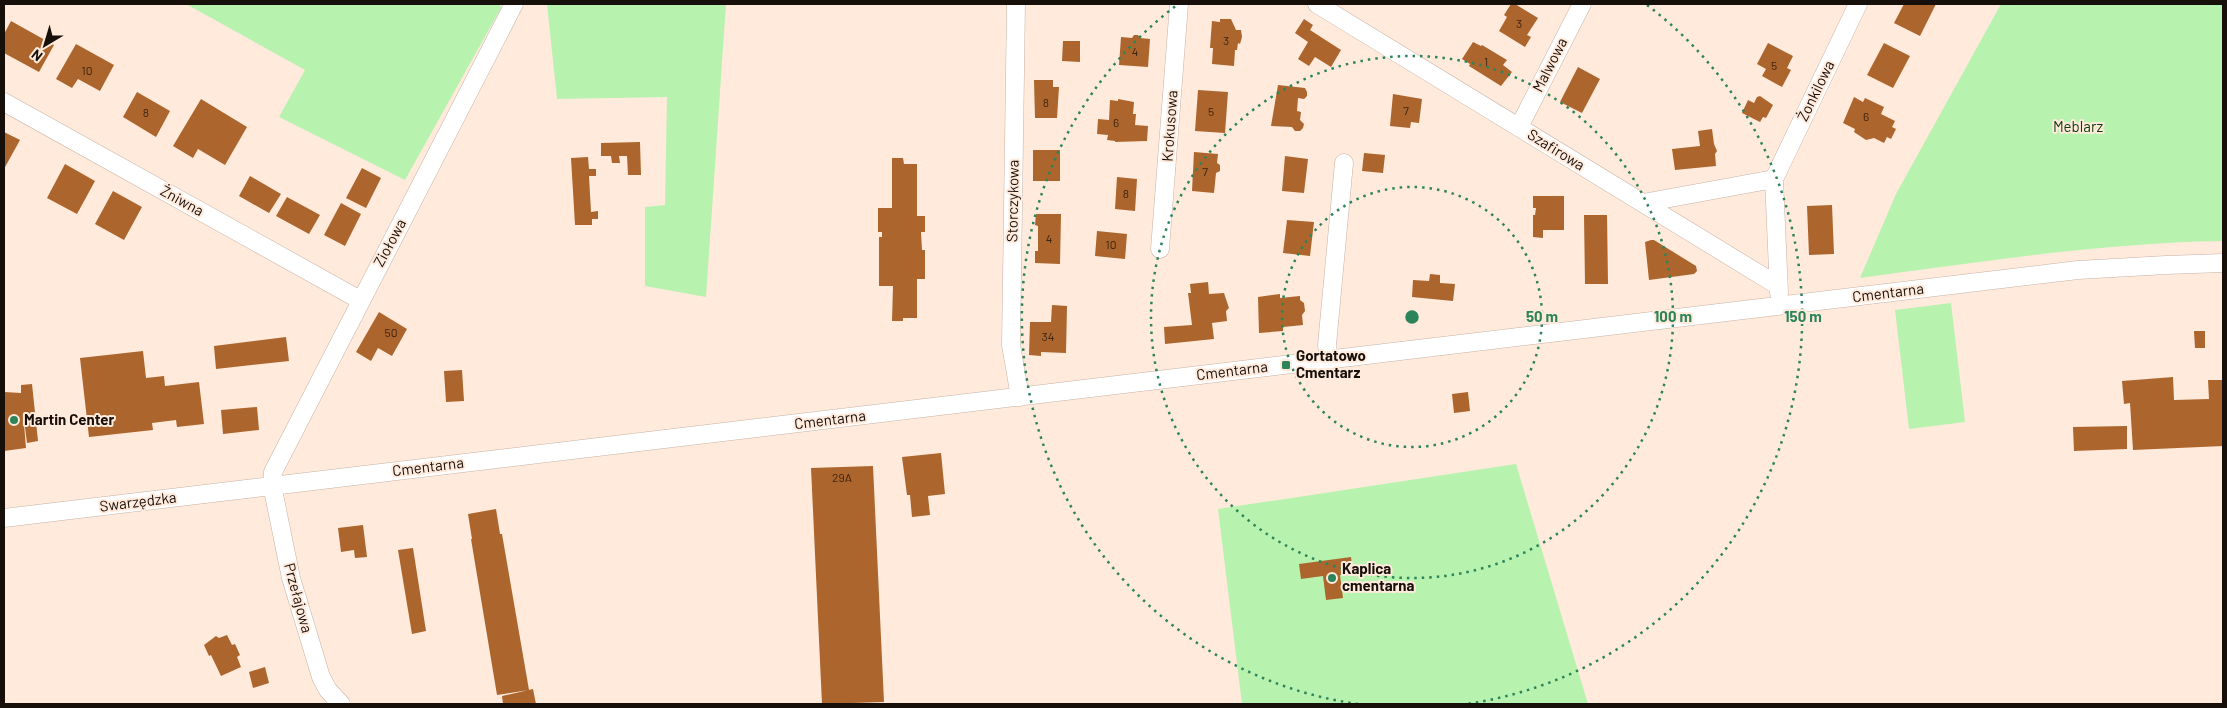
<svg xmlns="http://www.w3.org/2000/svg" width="2227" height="708" font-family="Barlow,sans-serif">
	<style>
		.green { fill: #b7f2af }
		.building { fill: #ac652c }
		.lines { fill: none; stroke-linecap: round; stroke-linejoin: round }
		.minor-casing { stroke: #c6b2a5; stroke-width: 19 }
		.minor { stroke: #fff; stroke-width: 18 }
		.ring { fill: none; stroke: #2d8459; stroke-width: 2.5; stroke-dasharray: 2.5 5 }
		.poi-dot { fill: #2d8459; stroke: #ffeadc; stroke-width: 2 }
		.labels { text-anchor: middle; stroke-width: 4; stroke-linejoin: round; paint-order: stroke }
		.number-label { font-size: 12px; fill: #3c2412 }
		.street-label { font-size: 15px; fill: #160f0a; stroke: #ffeadc }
		.park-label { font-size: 15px; fill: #10390a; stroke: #ffeadc }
		.poi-label { font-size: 15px; font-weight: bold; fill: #160f0a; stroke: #ffeadc; text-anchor: start }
		.centre { fill: #2d8459; stroke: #ffeadc; stroke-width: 2.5 }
		.ring-label { font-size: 15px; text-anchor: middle; font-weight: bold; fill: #2d8459; stroke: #ffeadc; stroke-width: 4; stroke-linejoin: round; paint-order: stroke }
	</style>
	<rect width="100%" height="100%" fill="#ffeadc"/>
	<path class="green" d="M186 4H500L501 8 405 180 279 117 305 70Z
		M547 4H726L706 297 645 286V207L665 205 667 97 557 99Z
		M2001 4H2223V241C2101 243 1980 262 1860 278L1896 194Z
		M1951 303 1965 422 1909 429 1895 310Z
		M1516 464 1588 704H1242L1218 509Z"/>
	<path class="building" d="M1511 4H1515L1538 18 1527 35 1531 37 1525 47 1499 31 1507 17 1504 15Z
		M1904 4H1936L1920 36 1894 23Z
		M1220 19H1231L1236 30H1241L1242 37 1240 44 1238 43 1237 50H1235L1234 66 1212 64 1213 48H1210L1212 21 1220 22Z
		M1304 19 1313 25 1310 30 1341 50 1331 67 1315 57 1309 66 1298 59 1308 42 1295 33Z
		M11 21 54 45 39 72 4 53V34Z
		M1134 35H1138L1140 38 1150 39 1148 67 1119 65 1121 37 1132 38Z
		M1063 41H1080V62L1062 61Z
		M1473 42 1481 46 1482 45 1507 60 1503 65 1512 72 1501 86 1469 66 1470 64 1462 59Z
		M1768 43 1793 56 1787 68 1791 70 1782 87 1762 76 1766 69 1757 64Z
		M1884 43 1910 56 1893 88 1867 75Z
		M76 44 114 65 100 91 78 79 72 88 56 79Z
		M1578 67 1600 79 1582 113 1560 102Z
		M1034 80H1053V87H1059L1057 118H1035Z
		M1278 85 1305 88 1307 92V96L1304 99 1298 98 1297 111 1301 112 1300 120 1304 124 1303 128 1300 131H1295L1292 127 1271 126Z
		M1198 90 1228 92 1225 133 1195 131Z
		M137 92 170 111 156 137 123 117Z
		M1393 94 1422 99 1419 123 1411 122 1410 128 1390 126Z
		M1760 96 1773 105 1766 118 1763 117 1760 122 1742 113 1748 100 1754 103 1757 97Z
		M1854 97 1863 102 1865 98 1884 107 1881 114 1895 121 1892 127 1896 129 1891 139 1887 137 1884 143 1874 138 1866 140 1854 132 1855 129 1843 123Z
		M201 99 247 127 225 165 198 149 193 158 173 146Z
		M1118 99 1134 102 1133 114H1136L1135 125 1148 126 1147 141 1115 142V141L1107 140 1108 135 1097 134 1098 119 1109 120 1110 100 1118 101Z
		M1712 129 1714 144 1717 151 1715 154 1716 166 1675 170 1672 149 1700 146 1698 131Z
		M4 132 20 140 4 169Z
		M640 142 641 175H628L627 156H619L620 163H612L611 156H601V143Z
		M1033 150H1060V181H1033Z
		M1194 152 1218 154 1217 163 1220 165V171L1216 173 1214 193 1192 191Z
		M1364 153 1385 155 1383 173 1362 171Z
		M1285 156 1308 159 1304 193 1282 191Z
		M588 157 589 169H596V176H589L591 212 598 211V219H592V225H575L571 158Z
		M892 158H903L904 164H917V216H925V232H921L922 250H925V279H917V318H903V321H892L893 286H879V237H882V232H878V208H892Z
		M65 164 95 181 77 214 47 198Z
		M362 168 381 178 366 208 346 198Z
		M250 176 281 194 269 213 239 196Z
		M1117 177 1137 179 1135 211 1115 209Z
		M113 191 142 207 124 240 95 224Z
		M1533 196H1564V230H1543V238L1533 237V215H1535L1536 208H1533Z
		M287 197 320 215 309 234 276 216Z
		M341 203 361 214 345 246 324 235Z
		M1832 205 1834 254 1809 255 1807 206Z
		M1036 214H1061L1060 264 1035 263V251H1038V226L1035 225Z
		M1584 215H1607L1608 284H1585Z
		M1287 220 1314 222 1310 256 1283 253Z
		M1097 231 1127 234 1125 259 1095 256Z
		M1651 240H1654L1696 266 1697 271 1694 274 1649 280 1645 242Z
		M1430 274 1440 275V283L1455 284 1453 301 1412 297 1413 280 1429 281Z
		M1208 282 1209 294 1224 293 1229 308 1226 311 1227 321 1212 323 1214 339 1165 344 1164 327 1192 325 1188 293H1191L1190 284Z
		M1280 294V298L1300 296V300L1304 303 1305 311 1302 315 1303 325 1283 327V331L1259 333 1258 297Z
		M1052 305 1067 306 1066 353 1041 352V356L1029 355 1030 322H1051Z
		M379 312 407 329 392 356 378 348 371 361 356 352Z
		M2194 331H2205V348H2195Z
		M286 337 289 361 216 369 214 346Z
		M143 351 146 378 164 376 165 386 199 382 204 424 177 427 176 420 152 423 153 430 89 437 80 358Z
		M462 370 464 401 446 402 444 371Z
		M2173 377 2174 400 2209 399 2208 380H2223V446L2133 450 2130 403 2124 404 2122 381Z
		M32 384 38 441 27 443 23 412 26 448 4 451V392L21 393V385Z
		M1468 392 1470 411 1454 413 1452 394Z
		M257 407 259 430 223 434 221 410Z
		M2127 426V449L2074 451 2073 427Z
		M941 453 945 494 928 496 930 515 912 517 910 495H907L902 457Z
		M873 466 884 702 822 704 811 468Z
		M496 509 500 534H502L529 690 497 695 471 539H472L468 514Z
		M363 525 367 557 355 558 354 550 341 552 338 528Z
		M413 548 426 631 412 634 398 550Z
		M1351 557 1353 574 1340 575 1343 598 1326 600 1323 576 1301 579 1299 564Z
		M227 635 232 645 235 644 240 655 237 657 241 667 221 676 211 655 209 656 204 645 216 636 219 638Z
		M265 667 269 683 253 688 249 672Z
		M533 689 536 704H503L502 696Z"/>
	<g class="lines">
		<defs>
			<path id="minor" d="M1016 4 1011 345 1020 397
				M1317 4 1777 285
				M4 102 360 300
				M1519 127 1582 4
				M1774 179 1779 293
				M1643 203 1774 179 1858 4
				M1160 249 1179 4
				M1329 360 1327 345 1344 163
				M4 518 2078 270 2166 265 2223 263
				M341 704 328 690 321 677 291 578 272 485 273 472 514 4"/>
		</defs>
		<use href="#minor" class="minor-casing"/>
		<use href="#minor" class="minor"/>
	</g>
	<g class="ring">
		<circle cx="1412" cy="317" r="130"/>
		<circle cx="1412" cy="317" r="261"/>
		<path d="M1358 704A391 391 0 0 1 1177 5M1647 5A391 391 0 0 1 1466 704"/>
	</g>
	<g class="poi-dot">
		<rect x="1281" y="360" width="10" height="10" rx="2.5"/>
		<circle cx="14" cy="420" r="5"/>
		<circle cx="1332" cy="578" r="5"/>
	</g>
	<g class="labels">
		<g class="number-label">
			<text x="1519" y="28">3</text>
			<text x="1226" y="45">3</text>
			<text x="1135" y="56">4</text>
			<text x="1486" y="66">1</text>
			<text x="1774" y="70">5</text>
			<text x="87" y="75">10</text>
			<text x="1046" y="107">8</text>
			<text x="1406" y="115">7</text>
			<text x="1211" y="116">5</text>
			<text x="146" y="117">8</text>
			<text x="1866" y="121">6</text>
			<text x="1116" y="127">6</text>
			<text x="1205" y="176">7</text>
			<text x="1126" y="198">8</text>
			<text x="1049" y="243">4</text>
			<text x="1111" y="249">10</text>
			<text x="391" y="337">50</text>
			<text x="1048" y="341">34</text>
			<text x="842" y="482">29A</text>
		</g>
		<g class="street-label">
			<text transform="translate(1550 65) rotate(-63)" y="5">Malwowa</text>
			<text transform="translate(1816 91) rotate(-64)" y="5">Żonkilowa</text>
			<text transform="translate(1170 126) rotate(-86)" y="5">Krokusowa</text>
			<text transform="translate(1556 150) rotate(32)" y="5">Szafirowa</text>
			<text transform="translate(182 201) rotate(29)" y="5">Żniwna</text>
			<text transform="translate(1013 201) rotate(-89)" y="5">Storczykowa</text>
			<text transform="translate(390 243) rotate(-62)" y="5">Ziołowa</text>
			<text transform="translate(1888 293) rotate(-7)" y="5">Cmentarna</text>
			<text transform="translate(1232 371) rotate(-7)" y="5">Cmentarna</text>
			<text transform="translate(830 420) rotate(-7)" y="5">Cmentarna</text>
			<text transform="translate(428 467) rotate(-7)" y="5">Cmentarna</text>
			<text transform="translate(138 502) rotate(-7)" y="5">Swarzędzka</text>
			<text transform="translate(298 598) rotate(75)" y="5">Przełajowa</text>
		</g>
		<g class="park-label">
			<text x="2078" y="132">Meblarz</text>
		</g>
		<g class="poi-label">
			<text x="1296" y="361">Gortatowo<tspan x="1296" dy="17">Cmentarz</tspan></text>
			<text x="24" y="425">Martin Center</text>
			<text x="1342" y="574">Kaplica<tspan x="1342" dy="17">cmentarna</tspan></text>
		</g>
	</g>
	<circle cx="1412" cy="317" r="8" class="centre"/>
	<g class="ring-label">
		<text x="1542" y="322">50 m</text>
		<text x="1673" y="322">100 m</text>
		<text x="1803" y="322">150 m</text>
	</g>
	<rect width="2227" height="708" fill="none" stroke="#160f0a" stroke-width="10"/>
	<g transform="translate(45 45) rotate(218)" stroke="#ffeadc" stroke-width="4" paint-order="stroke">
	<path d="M0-4L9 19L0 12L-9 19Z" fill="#160f0a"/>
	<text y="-8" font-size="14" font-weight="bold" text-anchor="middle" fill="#160f0a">N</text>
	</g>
</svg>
